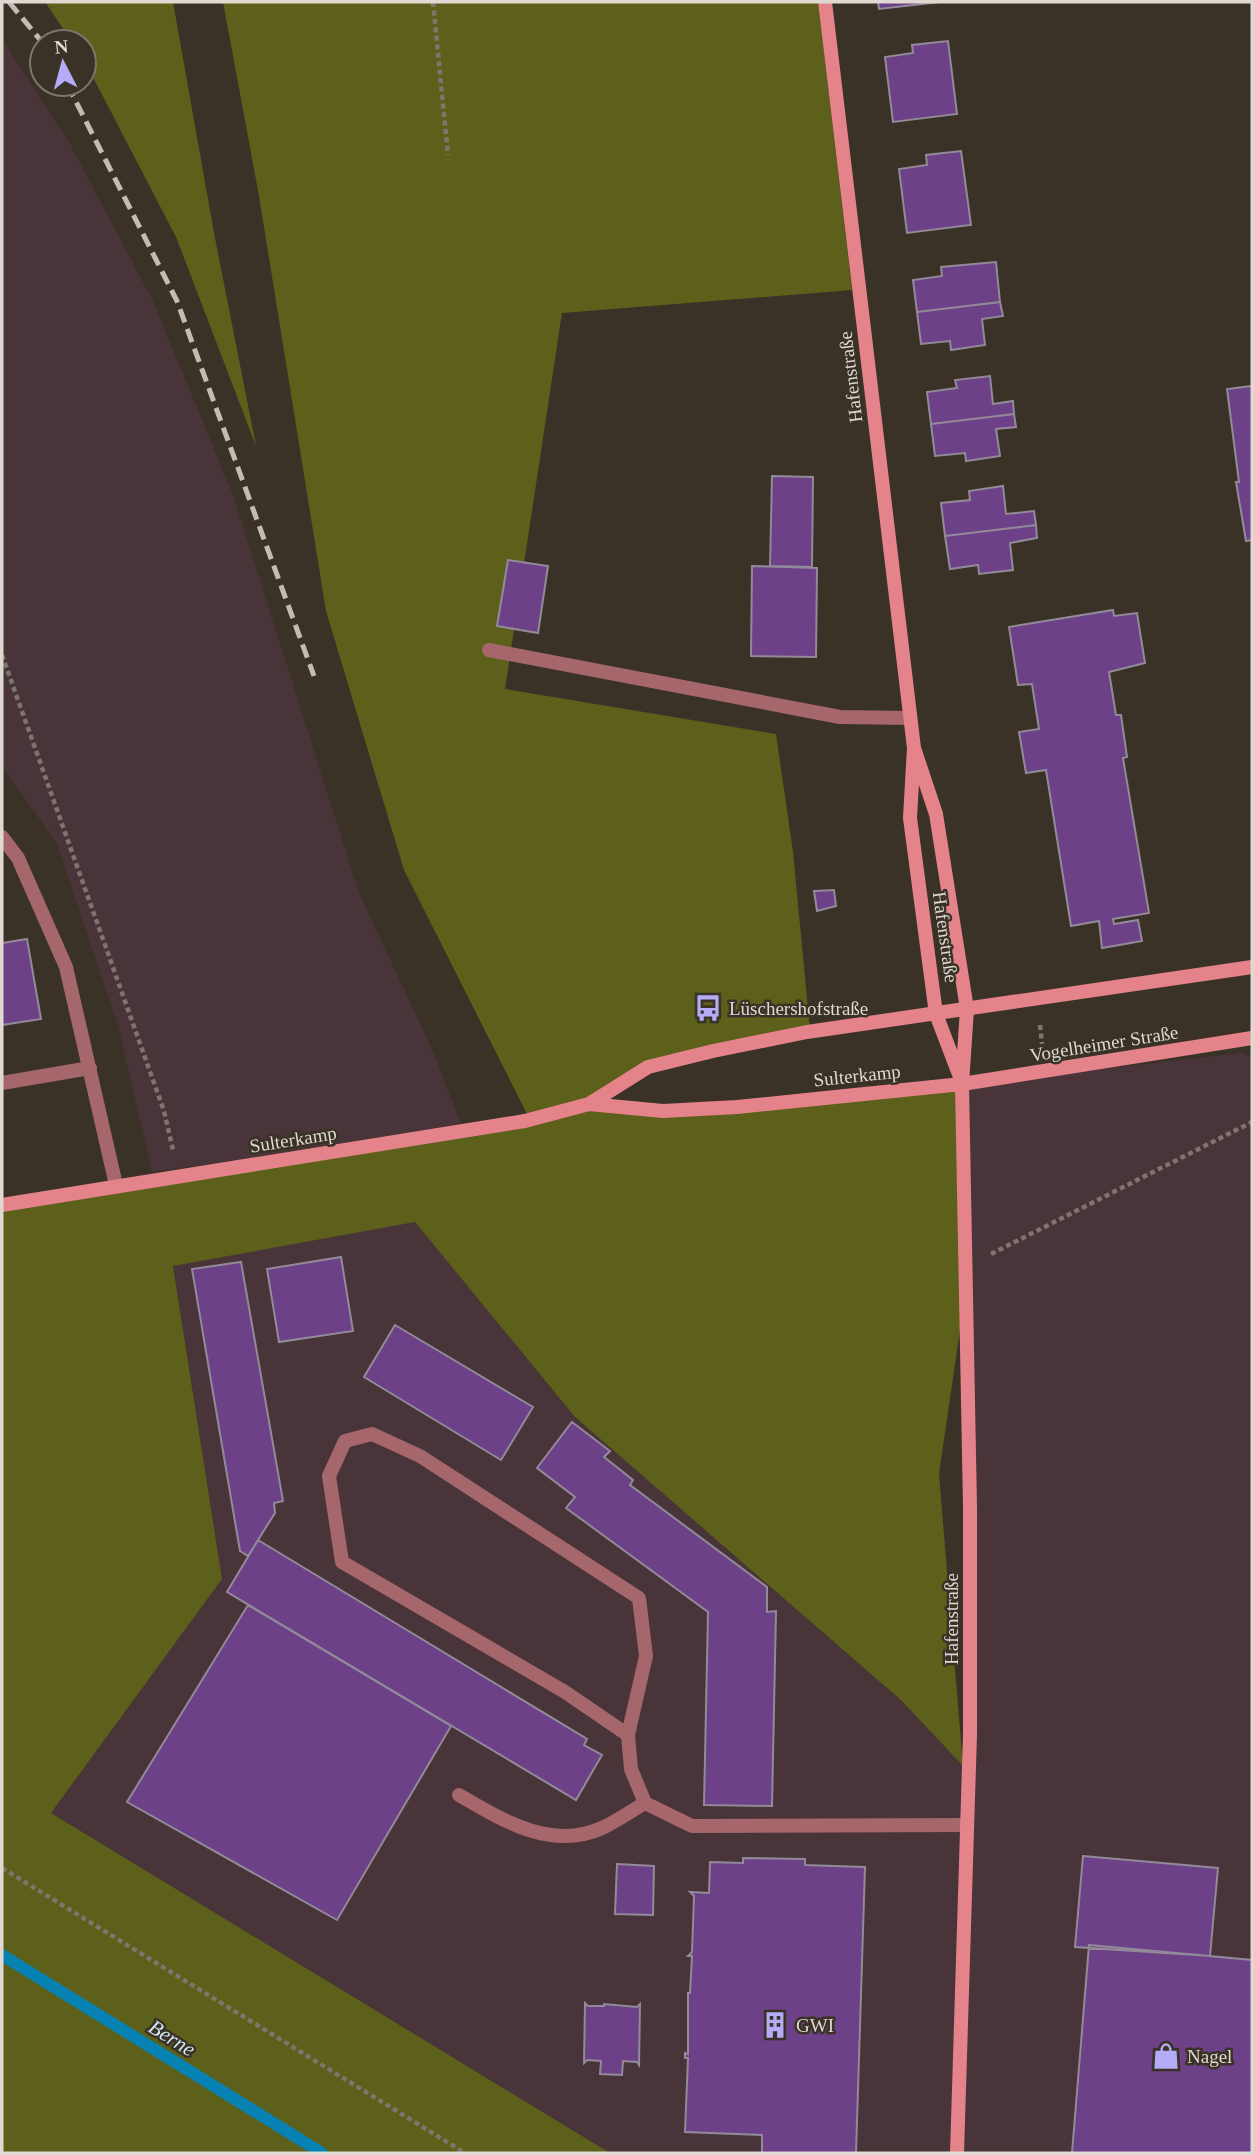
<svg xmlns="http://www.w3.org/2000/svg" width="1254" height="2155" font-family="Georgia,serif">
	<style>
		.industrial { fill: #493439 }
		.green { fill: #5c601b }
		.lines { fill: none; stroke-linecap: round; stroke-linejoin: round }
		.stream { stroke: #0782b2; stroke-width: 12 }
		.building { fill: #6c4187; stroke: #928a98; stroke-width: 2 }
		.path { stroke: #7d766c; stroke-width: 4.5; stroke-dasharray: 5 3.5; stroke-linecap: butt }
		.lane { stroke: #a5676b; stroke-width: 14 }
		.secondary { stroke: #e5838a; stroke-width: 14 }
		.rail { stroke: #c2bcb4; stroke-width: 5; stroke-dasharray: 14 7; stroke-linecap: butt }
		.labels { text-anchor: middle; stroke-width: 5; stroke-linejoin: round; paint-order: stroke }
		.street-label { font-size: 19px; fill: #dfd9d2; stroke: #3a3226 }
		.poi-label { font-size: 19px; fill: #dfd9d2; stroke: #3a3226; text-anchor: start }
		.water-label { font-size: 21px; font-style: italic; fill: #d1e7f4; stroke: #3a3226 }
	</style>
	<rect width="100%" height="100%" fill="#3a3226"/>
	<path class="industrial" d="M2 39 70 144 153 301 233 495 359 893 432 1049 463 1129 152 1172 118 1025 57 844 2 766Z
		M1240 1053 1252 1057V2153H960L965 2058V1085Z
		M415 1221 575 1417 902 1701 963 1766 954 2153H610L51 1813 222 1579 173 1266Z"/>
	<path class="green" d="M45 2H173L214 233 256 446 176 237 84 60V42H72Z
		M223 2H818L852 290 562 313 505 689 776 734 793 852 810 1030 647 1065 587 1103 529 1118 404 870 326 611 259 196Z
		M958 1087 963 1309 939 1474 963 1766 902 1701 575 1417 415 1222 173 1266 222 1579 51 1813 610 2153H2V1211L456 1137 588 1106 663 1114Z"/>
	<g class="lines">
		<path class="stream" d="M2 1955 322 2153"/>
	</g>
	<path class="building" d="M878 2H940L879 9Z
		M948 41 957 114 893 122 885 57 913 53 912 45Z
		M961 151 971 225 907 233 899 169 927 165 926 155Z
		M996 262 1000 302 917 312 913 280 942 276 941 267Z
		M1000 302 1003 316 982 319 985 345 951 350 950 341 921 344 917 312Z
		M990 376 993 404 1013 401 1014 414 931 424 927 392 957 388 955 380Z
		M1252 386V540L1246 541 1236 482H1239L1227 389Z
		M1014 414 1016 427 996 429 1000 456 966 461 965 453 935 456 931 424Z
		M772 476 813 477 812 567 770 566Z
		M1003 486 1006 514 1034 511 1036 525 945 536 941 503 970 500 969 491Z
		M1036 525 1037 538 1010 543 1013 570 979 574 978 565 950 569 945 536Z
		M508 560 548 566 538 633 497 626Z
		M752 566 817 568 816 657 751 656Z
		M1113 610 1114 616 1137 613 1145 663 1109 672 1116 715H1121L1127 757 1123 758 1149 913 1113 919 1114 924 1138 920 1142 941 1102 948 1099 921 1071 926 1046 770 1026 773 1019 732 1039 729 1032 684 1018 685 1009 627Z
		M834 890 836 906 817 911 814 891Z
		M27 939 41 1019 2 1025V943Z
		M341 1257 353 1331 279 1342 267 1269Z
		M241 1262 283 1501 274 1503 275 1513 248 1556 240 1551 192 1269Z
		M395 1325 533 1407 501 1460 364 1377Z
		M572 1422 610 1451 604 1457 633 1480 630 1485 767 1587V1612L776 1611 772 1806 704 1805 708 1612 566 1508 575 1497 537 1468Z
		M258 1540 587 1739 584 1745 602 1755 576 1800 227 1592Z
		M248 1605 451 1726 337 1920 127 1802Z
		M1083 1856 1218 1868 1210 1956 1075 1947Z
		M743 1858 805 1859V1865L865 1867 856 2153H762V2135L685 2132 688 2058H685V2053L688 2054V1993H690L692 1956H688L692 1952 694 1896 690 1892 709 1893 710 1862 743 1863Z
		M617 1864 654 1866 653 1915 615 1914Z
		M1089 1945 1252 1960V2153H1072Z
		M585 2003 588 2006H604V2004L637 2007 640 2004 639 2065 637 2062 623 2061 622 2075 600 2074 601 2061 587 2060 584 2063Z"/>
	<g class="lines">
		<path class="path" d="M433 2 448 155
			M2 655 164 1111 173 1150
			M1040 1025 1042 1044
			M991 1254 1252 1122
			M2 1868 465 2153"/>
		<path class="lane" d="M489 650 840 717 910 718
			M2 837 18 858 66 967 116 1185
			M2 1083 90 1068
			M628 1735 646 1656 639 1598 420 1456 372 1434 345 1441 329 1476 342 1562 565 1692 628 1735 631 1769 645 1803 692 1826 967 1825
			M459 1795C502 1820 551 1851 602 1828 617 1821 631 1811 645 1803"/>
		<path class="secondary" d="M825 2 914 748 910 818 936 1014 960 1077
			M914 748 936 814 967 1009 962 1084 970 1507V1734L957 2153
			M589 1104 663 1111 737 1107 962 1084 1252 1038
			M2 1205 525 1121 589 1104 648 1067 713 1051 807 1032 1252 967"/>
		<path class="rail" d="M9 2 42 42
			M67 84 177 301 314 676"/>
	</g>
	<defs>
		<symbol id="bus-bare" viewBox="-9 -9 18 18"><path d="M-5-6H5V4H4V6H2V4H-2V6H-4V4H-5ZM-3.5-4V0h7V-4ZM-3.5 1.2v1.5H-2V1.2ZM2 1.2v1.5H3.5V1.2Z" fill="#b5acf8" stroke="#3a3226" stroke-width="2.5" paint-order="stroke"/></symbol>
		<symbol id="building-bare" viewBox="-9 -9 18 18"><path d="M-4-6H4V6H1V3H-1V6H-4ZM-2.5-4.3h1.7v1.8h-1.7ZM.8-4.3h1.7v1.8H.8ZM-2.5-1h1.7V.8h-1.7ZM.8-1h1.7V.8H.8Z" fill="#b5acf8" stroke="#3a3226" stroke-width="2.5" paint-order="stroke"/></symbol>
		<symbol id="shop-bare" viewBox="-9 -9 18 18"><path d="M-5-2.5h2.3a2.7 3.5 0 0 1 5.4 0H5L5.5 6h-11ZM-1.5-2.5h3a1.5 2.3 0 0 0-3 0Z" fill="#b5acf8" stroke="#3a3226" stroke-width="2.5" paint-order="stroke"/></symbol>
	</defs>
	<g fill-rule="evenodd">
		<use href="#bus-bare" x="689" y="989" width="38" height="38"/>
		<use href="#building-bare" x="756" y="2006" width="38" height="38"/>
		<use href="#shop-bare" x="1147" y="2037" width="38" height="38"/>
	</g>
	<g class="labels">
		<g class="street-label">
			<text transform="translate(850 377) rotate(-97)" y="7">Hafenstraße</text>
			<text transform="translate(946 937) rotate(82)" y="7">Hafenstraße</text>
			<text transform="translate(1104 1043) rotate(-9)" y="7">Vogelheimer Straße</text>
			<text transform="translate(857 1075) rotate(-6)" y="7">Sulterkamp</text>
			<text transform="translate(293 1139) rotate(-9)" y="7">Sulterkamp</text>
			<text transform="translate(951 1619) rotate(-90)" y="7">Hafenstraße</text>
		</g>
		<g class="poi-label">
			<text x="729" y="1015">Lüschershofstraße</text>
			<text x="796" y="2032">GWI</text>
			<text x="1187" y="2063">Nagel</text>
		</g>
		<g class="water-label">
			<text transform="translate(172 2038) rotate(32)" y="7">Berne</text>
		</g>
	</g>
	<rect width="1254" height="2155" fill="none" stroke="#dfd9d2" stroke-width="7"/>
	<g transform="translate(63 63) rotate(354)"><circle r="33" fill="#3a3226" stroke="#7c756b" stroke-width="2"/>
	<path d="M0-5L12 26L0 18L-12 26Z" fill="#b5acf8"/>
	<text y="-10" font-size="19" font-weight="bold" text-anchor="middle" fill="#dfd9d2">N</text>
	</g>
</svg>
